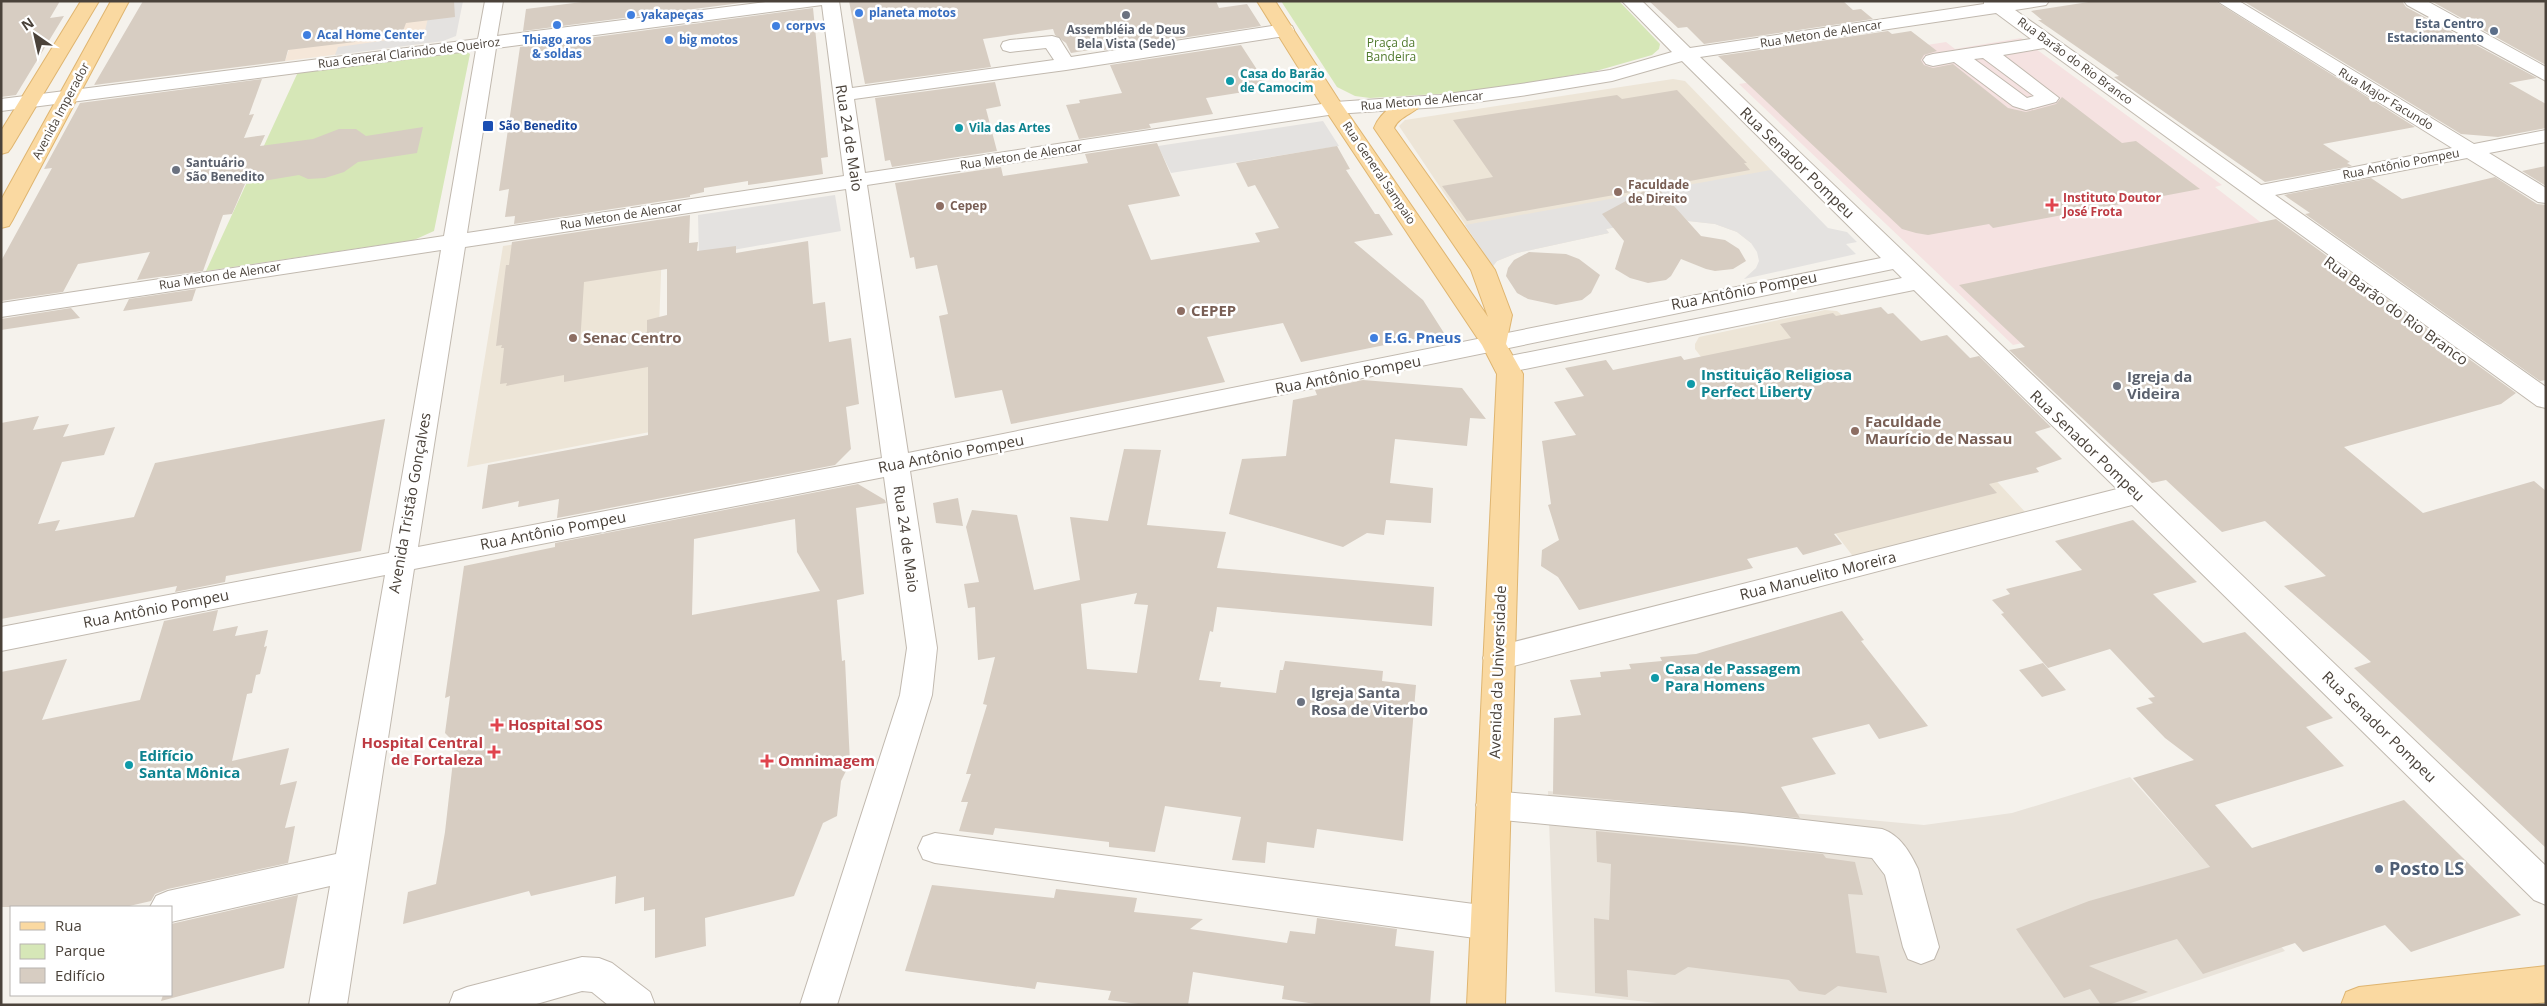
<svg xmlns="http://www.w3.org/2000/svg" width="2547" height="1006" font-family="'Open Sans',sans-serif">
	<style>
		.residential { fill: #e9e3da }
		.commercial { fill: #f5e7d9 }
		.education { fill: #ede5d7 }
		.medical { fill: #f5e2e1 }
		.green { fill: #d6e7b7 }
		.parking { fill: #e4e2e0 }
		.building { fill: #d7cdc2; fill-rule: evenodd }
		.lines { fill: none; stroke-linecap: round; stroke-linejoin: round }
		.minor-casing { stroke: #c1b9af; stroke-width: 2 }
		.major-casing { stroke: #dfb570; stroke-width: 2 }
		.minor { fill: #fff; fill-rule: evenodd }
		.major { fill: #fad9a1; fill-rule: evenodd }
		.shop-dot { fill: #3f7fe0; stroke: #fff; stroke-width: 2 }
		.worship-dot { fill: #6b7280; stroke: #fff; stroke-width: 2 }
		.service-dot { fill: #5c6f8a; stroke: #fff; stroke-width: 2 }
		.culture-dot { fill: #0f9aa8; stroke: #fff; stroke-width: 2 }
		.transit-dot { fill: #1a4fb4; stroke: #fff; stroke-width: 2 }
		.education-dot { fill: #8d6e63; stroke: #fff; stroke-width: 2 }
		.health-dot { fill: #e0444e; stroke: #fff; stroke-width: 2 }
		.labels { text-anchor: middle; stroke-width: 5; stroke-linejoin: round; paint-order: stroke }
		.far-shop-label { font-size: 12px; font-weight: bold; fill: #366cbe; stroke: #fff; text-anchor: start }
		.far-service-label { font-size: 12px; font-weight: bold; fill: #4e5e75; stroke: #fff; text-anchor: end }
		.far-worship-label { font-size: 12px; font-weight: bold; fill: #5b616d; stroke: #fff }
		.far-street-label { font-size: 12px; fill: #4a423a; stroke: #fff }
		.far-park-label { font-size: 12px; fill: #517a2e; stroke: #fff }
		.far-culture-label { font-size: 12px; font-weight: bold; fill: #0d838f; stroke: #fff; text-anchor: start }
		.far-transit-label { font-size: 12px; font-weight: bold; fill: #164399; stroke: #fff; text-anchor: start }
		.far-education-label { font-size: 12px; font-weight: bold; fill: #785e54; stroke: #fff; text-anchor: start }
		.far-health-label { font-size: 12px; font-weight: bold; fill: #be3a42; stroke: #fff; text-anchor: start }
		.street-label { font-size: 15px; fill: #4a423a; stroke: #fff }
		.education-label { font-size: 15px; font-weight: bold; fill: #785e54; stroke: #fff; text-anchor: start }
		.shop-label { font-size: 15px; font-weight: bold; fill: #366cbe; stroke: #fff; text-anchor: start }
		.culture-label { font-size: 15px; font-weight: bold; fill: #0d838f; stroke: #fff; text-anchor: start }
		.worship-label { font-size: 15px; font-weight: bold; fill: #5b616d; stroke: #fff; text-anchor: start }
		.health-label { font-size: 15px; font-weight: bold; fill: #be3a42; stroke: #fff; text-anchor: start }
		.near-service-label { font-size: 18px; font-weight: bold; fill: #4e5e75; stroke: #fff; text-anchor: start }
	</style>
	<rect width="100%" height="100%" fill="#f5f2ec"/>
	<path class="residential" d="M2130 777 2285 951 2125 1005H1675L1555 992 1548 791 1924 825 2012 813Z"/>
	<path class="commercial" d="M305 1H463L443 41 285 61Z"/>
	<path class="education" d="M1673 79 1685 81 1828 229 1751 243 1737 232 1715 224 1688 221 1682 215 1606 229 1609 233 1517 253 1497 261 1493 266 1399 126 1405 120Z
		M663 222 655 431 467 467 503 246Z
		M1825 310 1837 311 1848 320 2027 514 1855 559 1695 349V344L1699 337Z"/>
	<path class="medical" d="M2021 38 2222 185 2215 187 2330 276 2013 345 1739 84 1879 62 1870 54 1946 42 1955 49Z"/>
	<path class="green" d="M1281 1H1619L1660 44 1659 49 1652 55 1596 71 1509 86 1470 92 1370 98 1355 96 1337 87Z
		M466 51 470 54 434 231 414 240 206 271 298 72Z"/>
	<path class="parking" d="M432 1H463L456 36 443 41 335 55 338 47 424 35Z
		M1323 121 1339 146 1171 173 1158 146Z
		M1771 170 1828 228 1847 232 1857 242 1846 244 1856 254 1744 279 1756 268 1759 261 1757 252 1751 243 1737 232 1715 224 1688 221 1682 215 1606 229 1609 233 1517 253 1497 261 1493 266 1465 225Z
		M835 195 841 231 699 256 698 215Z"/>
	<path class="building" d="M1 1H60L50 18 64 16 16 95 1 97Z
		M143 1H454L455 17 406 23 403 31 356 38 355 42 288 50 285 61 94 85Z
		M590 1H756L523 31 526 9Z
		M849 1H1216L1219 8 1247 4 1261 26 1103 50 1102 48 1071 53 1066 43 1055 35 1053 29 983 39 991 67 865 84Z
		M1649 1H1843L1853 10 1861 9 1873 19 1704 44 1687 27 1678 28Z
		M2095 1H2215L2415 127 2323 144 2350 162 2347 163 2352 166 2265 182 2114 77 2119 76 2038 20H2042L2031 11Z
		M2243 1H2402L2406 7 2537 78 2509 83 2546 104V128L2498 137 2461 134Z
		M2431 1H2546V65Z
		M813 8 828 157 821 158 823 174 748 185V181L704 188V192L690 195V197L514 224 515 216 505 217 509 189 499 191 520 47Z
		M1888 31 1892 34 1911 31 1937 51 1924 55 1921 60 1924 65 1933 68 1953 64 2008 108 2026 112 2056 104 2062 97 2122 143 2136 141 2200 189 1993 228 1989 224 1928 235 1916 233 1902 229 1718 56Z
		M1241 45 1269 88 1206 98 1213 114 1149 124 1151 128 1079 139 1066 105 1080 103 1079 100 1122 93 1110 65Z
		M262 79 249 115 254 114 244 138 265 135 260 146 313 139 339 129H356L366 136 423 127 417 153 358 162 344 172 325 178 308 179 299 175 245 184 232 214 223 215 203 271 137 280 150 252 78 264 63 292 1 301V261L52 168 44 169 80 103Z
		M995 82 1001 106 986 109 997 151 892 167 890 160 885 161 875 98Z
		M1677 90 1747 163H1744L1750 170 1657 187 1701 236 1725 240 1739 249 1746 261 1733 269 1715 271 1706 269 1681 259 1671 276 1666 280 1648 283 1630 278 1615 269 1624 241 1602 214 1648 189 1467 221 1442 186 1493 177 1453 120 1617 95 1622 99Z
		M1157 143 1180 196 1128 205 1151 260 1260 242 1255 233 1279 228 1255 185 1248 187 1236 163 1337 146 1350 169 1346 170 1375 214H1379L1393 235 1354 242 1423 300 1444 333 1301 362 1283 323 1207 337 1225 382 1011 424 1002 390 955 398 939 316 948 314 937 265 916 269 914 257 910 258 895 183 1001 167 1003 176 1088 163 1085 154Z
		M2546 166V186L2522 171Z
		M2495 177 2537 204 2546 205V380L2540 381 2305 214 2310 213 2284 195 2371 178 2402 199Z
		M690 215 689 243 698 242 697 251 736 246V253L808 241 813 304 825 302 829 342 851 338 859 404 846 407 851 449 835 465 557 518 559 499 518 507 519 501 482 509 488 465 648 435V367L564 382V375L506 386 507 383 500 384 504 348H501L502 345 496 346 506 265H509L512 242ZM667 269V315L647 320V332L580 344 584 282Z
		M2276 219 2516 393 2501 404 2344 447 2423 513 2534 481 2546 491V848L2354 668 2371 662 2284 586 2326 576 2265 521 2222 532 2166 480 2152 483 2009 350 2025 347 1959 285Z
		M1529 252 1566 254 1579 259 1600 275 1591 293 1582 300 1556 305 1528 299 1517 293 1506 276 1508 268 1514 260Z
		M196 289 192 301 123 311 129 299Z
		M1881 307 1888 314 1893 313 1921 341 1947 335 1970 358 1979 356 2051 427 2035 432 2062 459 2036 468 2039 472 1989 484 1997 493 1834 534 1842 544 1803 555 1797 547 1747 559 1753 568 1579 610 1558 577 1541 566 1542 550 1559 540 1548 505 1551 504 1542 441 1576 435 1554 402 1584 396 1565 368 1606 360 1613 370 1681 356 1684 360 1791 338 1780 324 1833 313 1836 316Z
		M71 308 80 318 1 330V319Z
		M1363 380 1462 388 1486 419 1470 418 1467 446 1395 439 1390 483 1433 488 1431 523 1386 520 1384 535 1367 533 1343 547 1229 514 1242 459 1286 456 1293 400 1317 395 1315 390Z
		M39 416 33 430 69 424 63 437 115 427 104 455 62 462 38 524 60 520 55 531 134 517 155 463 385 419 361 551 226 576 225 582 175 592 177 586 1 619V423Z
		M1124 449 1161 450 1147 525 1226 532 1217 568 1434 587 1432 626 1217 607 1213 632 1210 631 1199 680 1221 682 1220 687 1276 693 1280 670H1283L1285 661 1383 671 1382 681 1416 685 1403 841 1317 829 1314 848 1267 842 1265 863 1232 860 1241 817 1165 806 1155 852 1109 847V842L995 828 993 835 959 831 968 802H961L971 774H966L987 705 983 704 995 657 978 660 975 607 968 608 964 584 979 582 966 527 972 510 1017 515 1034 590 1080 580 1070 517 1108 521ZM1137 593 1134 604 1148 605 1137 673 1087 669 1081 604Z
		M858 484 885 500 886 503 856 508 864 594 837 600 842 661 845 660 850 763 841 781 837 816 823 823 794 896 705 918 706 946 655 958V909L644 911V897L615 904 616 876 531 896 529 891 403 924 408 892 436 884 445 832 455 743 445 733 450 696 445 698 464 566 555 547V543ZM795 519 797 552 820 591 692 615 694 539Z
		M958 498 963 526 936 523 933 503Z
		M2133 520 2197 582 2153 594 2203 643 2245 632 2333 718 2306 727 2344 766 2215 805 2252 848 2404 800 2521 915 2411 952 2385 925 2303 952 2295 943 2203 974 2177 939 2089 966 2148 992 2108 1005H2101L2090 989 2064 998 2016 929 2089 901 2210 867 2133 778 2194 760 2165 738 2136 708 2153 703 2148 698 2155 697 2110 649 2048 668 2001 614 2004 613 1992 600 2010 594 2006 589 2082 570 2055 541Z
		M218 610 213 631 238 626 235 636 268 630 264 647 267 646 260 674 256 675 252 693 247 694 232 761 289 748 280 785 297 781 285 828 295 826 288 863 168 889 155 894 151 901 125 907H1V672L67 659 42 720 140 700 164 621Z
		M1842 611 1864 640 1861 641 1928 726 1879 739 1869 724 1812 738 1836 774 1781 787 1800 818 1553 794 1554 718 1581 715 1570 680 1601 677 1600 672 1631 669 1629 664 1662 661 1660 657 1696 654Z
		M2043 663 2066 690 2042 697 2019 670Z
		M1596 831 1823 854 1826 858 1855 862 1863 895 1848 894 1856 953 1879 956 1887 993 1838 986 1825 995 1799 991 1789 980 1688 967 1675 975 1627 970 1628 997 1595 993 1594 918 1609 920 1611 864 1597 862Z
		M932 885 1054 898 1056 889 1137 898 1134 912 1203 919 1190 929 1287 943 1290 931 1315 934 1317 918 1397 929 1395 946 1434 951 1430 1005H1322L1282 999 1284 986 1193 972 1188 1005H1146L1108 1000 1111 991 1037 982 1035 989 905 971Z
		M298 895 284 968 161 1001 163 995H171V924Z"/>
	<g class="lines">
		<defs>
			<path id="minor" d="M485 1H503L497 36 773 1H839L852 88 1054 60 1046 48 1010 52 1003 50 1001 46 1003 42 1010 40 1052 36 1059 38 1071 57 1285 24 1292 26 1294 30 1292 34 1285 36 1066 70 854 99 865 173 1335 102 1440 95 1527 83 1610 70 1672 52 1622 1H1642L1690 48 1984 4V1H2049L2046 5 2015 10 2261 185 2452 148 2217 1H2239L2474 144 2546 130V142L2489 153 2546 188V203L2538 202 2467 158 2275 195 2546 387V408L2537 406 2044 48 2003 55 2059 98 2056 102 2026 110 2013 106 1954 62 1933 66 1926 64 1923 60 1926 56 1933 54 2031 39 1996 13 1700 57 2546 866V905L2534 900 2132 505 1498 670 1487 667 1483 658 1487 649 1498 646 2117 489 1914 290 1505 373 1496 371 1493 365 1496 359 1505 357 1902 278 1893 269 910 471 937 648 932 695 837 1005H800L900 695 907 648 884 477 414 569 347 1005H309L330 886 171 922V907H150L156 896 168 891 336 854 385 575 1 651V627L389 553 441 250 1 317V303L444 236 476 50 1 111V99L478 39ZM822 5 844 176 467 233 496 48ZM1983 58 2034 96 2027 98 1974 59ZM1682 61 1881 258 908 453 867 185 1335 114 1440 107 1527 95 1612 81ZM846 189 882 458 418 547 465 247Z
				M2404 1H2427L2546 67V81L2407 5Z
				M1493 791 1743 813 1882 829C1900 835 1910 852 1918 869L1939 947 1934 959 1921 964 1908 959 1903 947 1885 875 1872 858 1743 843 1493 819 1481 815 1476 805 1481 795Z
				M935 833 1489 906 1502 911 1507 923 1502 935 1489 940 935 863 923 859 918 848 923 837Z
				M582 957 599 958 612 963 650 992 655 1005H608L592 992 582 991 533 1005H449L454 992 467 987Z"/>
			<path id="major" d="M81 1H99L11 148 8 152 1 154V131Z
				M111 1H129L12 221 9 226 1 228V200Z
				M1257 1H1275L1338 99 1488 317 1471 270 1374 128C1380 112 1403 94 1420 99L1423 103C1416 113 1399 116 1394 128L1495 270 1512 315 1506 344 1523 374 1505 1005H1467L1497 374 1482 345 1318 99Z
				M2546 966V1002L2518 1005H2341L2346 992 2359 987Z"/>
		</defs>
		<use href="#minor" class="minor-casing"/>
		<use href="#major" class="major-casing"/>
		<use href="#minor" class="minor"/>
		<use href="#major" class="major"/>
	</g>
	<g class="shop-dot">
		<circle cx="859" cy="13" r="5"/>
		<circle cx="631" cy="15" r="5"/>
		<circle cx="557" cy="25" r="5"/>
		<circle cx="776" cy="26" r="5"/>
		<circle cx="307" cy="35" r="5"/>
		<circle cx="669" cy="40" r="5"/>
		<circle cx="1374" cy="338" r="5"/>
	</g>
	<g class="worship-dot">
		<circle cx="1126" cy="15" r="5"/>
		<circle cx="176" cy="170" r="5"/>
		<circle cx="2117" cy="386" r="5"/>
		<circle cx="1301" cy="702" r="5"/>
	</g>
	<g class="service-dot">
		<circle cx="2494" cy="31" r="5"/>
		<circle cx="2379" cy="869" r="5"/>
	</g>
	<g class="culture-dot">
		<circle cx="1230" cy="81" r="5"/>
		<circle cx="959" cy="128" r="5"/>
		<circle cx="1691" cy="384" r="5"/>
		<circle cx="1655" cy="678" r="5"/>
		<circle cx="129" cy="765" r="5"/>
	</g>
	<rect class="transit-dot" x="482" y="120" width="12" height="12" rx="2.5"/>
	<g class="education-dot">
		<circle cx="1618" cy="192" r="5"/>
		<circle cx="940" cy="206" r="5"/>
		<circle cx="1181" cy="311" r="5"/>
		<circle cx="573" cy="338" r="5"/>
		<circle cx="1855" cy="431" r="5"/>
	</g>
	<g class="health-dot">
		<path d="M2049.5 197.5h5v5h5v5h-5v5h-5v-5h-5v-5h5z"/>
		<path d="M494.5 717.5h5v5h5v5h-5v5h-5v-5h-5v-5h5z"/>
		<path d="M491.5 744.5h5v5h5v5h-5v5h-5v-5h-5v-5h5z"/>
		<path d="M764.5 753.5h5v5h5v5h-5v5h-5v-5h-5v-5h5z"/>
	</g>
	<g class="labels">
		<g class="far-shop-label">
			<text x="869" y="17">planeta motos</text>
			<text x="641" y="19">yakapeças</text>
			<text x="786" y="30">corpvs</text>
			<text x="317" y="39">Acal Home Center</text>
			<text x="557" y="44" text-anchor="middle">Thiago aros<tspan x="557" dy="14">&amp; soldas</tspan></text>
			<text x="679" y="44">big motos</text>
		</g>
		<g class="far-service-label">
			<text x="2484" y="28">Esta Centro<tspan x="2484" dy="14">Estacionamento</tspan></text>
		</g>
		<g class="far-worship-label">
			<text x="1126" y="34">Assembléia de Deus<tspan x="1126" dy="14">Bela Vista (Sede)</tspan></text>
			<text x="186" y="167" text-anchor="start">Santuário<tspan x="186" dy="14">São Benedito</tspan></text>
		</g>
		<g class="far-street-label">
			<text transform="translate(1821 34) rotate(-9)" y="4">Rua Meton de Alencar</text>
			<text transform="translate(409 53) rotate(-7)" y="4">Rua General Clarindo de Queiroz</text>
			<text transform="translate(2075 61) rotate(36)" y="4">Rua Barão do Rio Branco</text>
			<text transform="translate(2386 99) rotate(31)" y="4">Rua Major Facundo</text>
			<text transform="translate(1422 101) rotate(-5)" y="4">Rua Meton de Alencar</text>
			<text transform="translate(61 111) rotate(-62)" y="4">Avenida Imperador</text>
			<text transform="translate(1021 156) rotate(-9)" y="4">Rua Meton de Alencar</text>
			<text transform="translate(2401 164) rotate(-11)" y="4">Rua Antônio Pompeu</text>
			<text transform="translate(1379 173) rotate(56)" y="4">Rua General Sampaio</text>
			<text transform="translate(621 216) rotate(-9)" y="4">Rua Meton de Alencar</text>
			<text transform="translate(220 276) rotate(-9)" y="4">Rua Meton de Alencar</text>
		</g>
		<g class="far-park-label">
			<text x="1391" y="47">Praça da<tspan x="1391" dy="14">Bandeira</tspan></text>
		</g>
		<g class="far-culture-label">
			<text x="1240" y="78">Casa do Barão<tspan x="1240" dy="14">de Camocim</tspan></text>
			<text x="969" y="132">Vila das Artes</text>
		</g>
		<g class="far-transit-label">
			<text x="499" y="130">São Benedito</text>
		</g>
		<g class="far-education-label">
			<text x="1628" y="189">Faculdade<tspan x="1628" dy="14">de Direito</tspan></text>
			<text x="950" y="210">Cepep</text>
		</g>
		<g class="far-health-label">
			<text x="2063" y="202">Instituto Doutor<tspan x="2063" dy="14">José Frota</tspan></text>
		</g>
		<g class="street-label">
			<text transform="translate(849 138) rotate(81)" y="5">Rua 24 de Maio</text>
			<text transform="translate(1797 163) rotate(44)" y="5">Rua Senador Pompeu</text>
			<text transform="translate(1744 291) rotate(-11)" y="5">Rua Antônio Pompeu</text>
			<text transform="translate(2396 311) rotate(36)" y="5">Rua Barão do Rio Branco</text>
			<text transform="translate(1348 375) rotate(-11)" y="5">Rua Antônio Pompeu</text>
			<text transform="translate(2087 446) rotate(44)" y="5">Rua Senador Pompeu</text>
			<text transform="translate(951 454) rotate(-11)" y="5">Rua Antônio Pompeu</text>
			<text transform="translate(410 503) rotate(-80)" y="5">Avenida Tristão Gonçalves</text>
			<text transform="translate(553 531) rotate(-11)" y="5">Rua Antônio Pompeu</text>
			<text transform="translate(906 539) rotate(82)" y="5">Rua 24 de Maio</text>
			<text transform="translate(1818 576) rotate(-14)" y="5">Rua Manuelito Moreira</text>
			<text transform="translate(156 609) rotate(-11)" y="5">Rua Antônio Pompeu</text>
			<text transform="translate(1498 672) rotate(-88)" y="5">Avenida da Universidade</text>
			<text transform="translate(2379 727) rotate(44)" y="5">Rua Senador Pompeu</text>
		</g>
		<g class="education-label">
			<text x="1191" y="316">CEPEP</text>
			<text x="583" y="343">Senac Centro</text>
			<text x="1865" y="427">Faculdade<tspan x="1865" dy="17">Maurício de Nassau</tspan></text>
		</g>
		<g class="shop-label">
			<text x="1384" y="343">E.G. Pneus</text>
		</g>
		<g class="culture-label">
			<text x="1701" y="380">Instituição Religiosa<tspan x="1701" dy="17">Perfect Liberty</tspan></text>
			<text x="1665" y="674">Casa de Passagem<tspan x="1665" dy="17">Para Homens</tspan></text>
			<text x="139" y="761">Edifício<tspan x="139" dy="17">Santa Mônica</tspan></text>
		</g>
		<g class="worship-label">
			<text x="2127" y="382">Igreja da<tspan x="2127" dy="17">Videira</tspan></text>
			<text x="1311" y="698">Igreja Santa<tspan x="1311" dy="17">Rosa de Viterbo</tspan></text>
		</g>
		<g class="health-label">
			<text x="508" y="730">Hospital SOS</text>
			<text x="483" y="748" text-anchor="end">Hospital Central<tspan x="483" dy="17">de Fortaleza</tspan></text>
			<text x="778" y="766">Omnimagem</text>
		</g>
		<g class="near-service-label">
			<text x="2389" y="875">Posto LS</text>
		</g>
	</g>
	<rect width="2547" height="1006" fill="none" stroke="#4a423a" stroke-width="5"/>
	<rect x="10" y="906" width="162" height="90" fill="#ffffff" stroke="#b7b3b0"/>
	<rect x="20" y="922" width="25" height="8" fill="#fad9a1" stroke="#b7b3b0"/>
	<text x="55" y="931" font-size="15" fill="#4a423a">Rua</text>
	<rect x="20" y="944" width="25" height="15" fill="#d6e7b7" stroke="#b7b3b0"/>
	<text x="55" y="956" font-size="15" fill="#4a423a">Parque</text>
	<rect x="20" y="968" width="25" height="15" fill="#d7cdc2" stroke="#b7b3b0"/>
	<text x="55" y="981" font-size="15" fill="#4a423a">Edifício</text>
	<g transform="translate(35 35) rotate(326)" stroke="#ffffff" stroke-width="4" paint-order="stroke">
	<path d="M0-4L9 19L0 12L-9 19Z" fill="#4a423a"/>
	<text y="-8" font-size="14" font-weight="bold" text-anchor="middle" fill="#4a423a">N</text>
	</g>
</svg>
